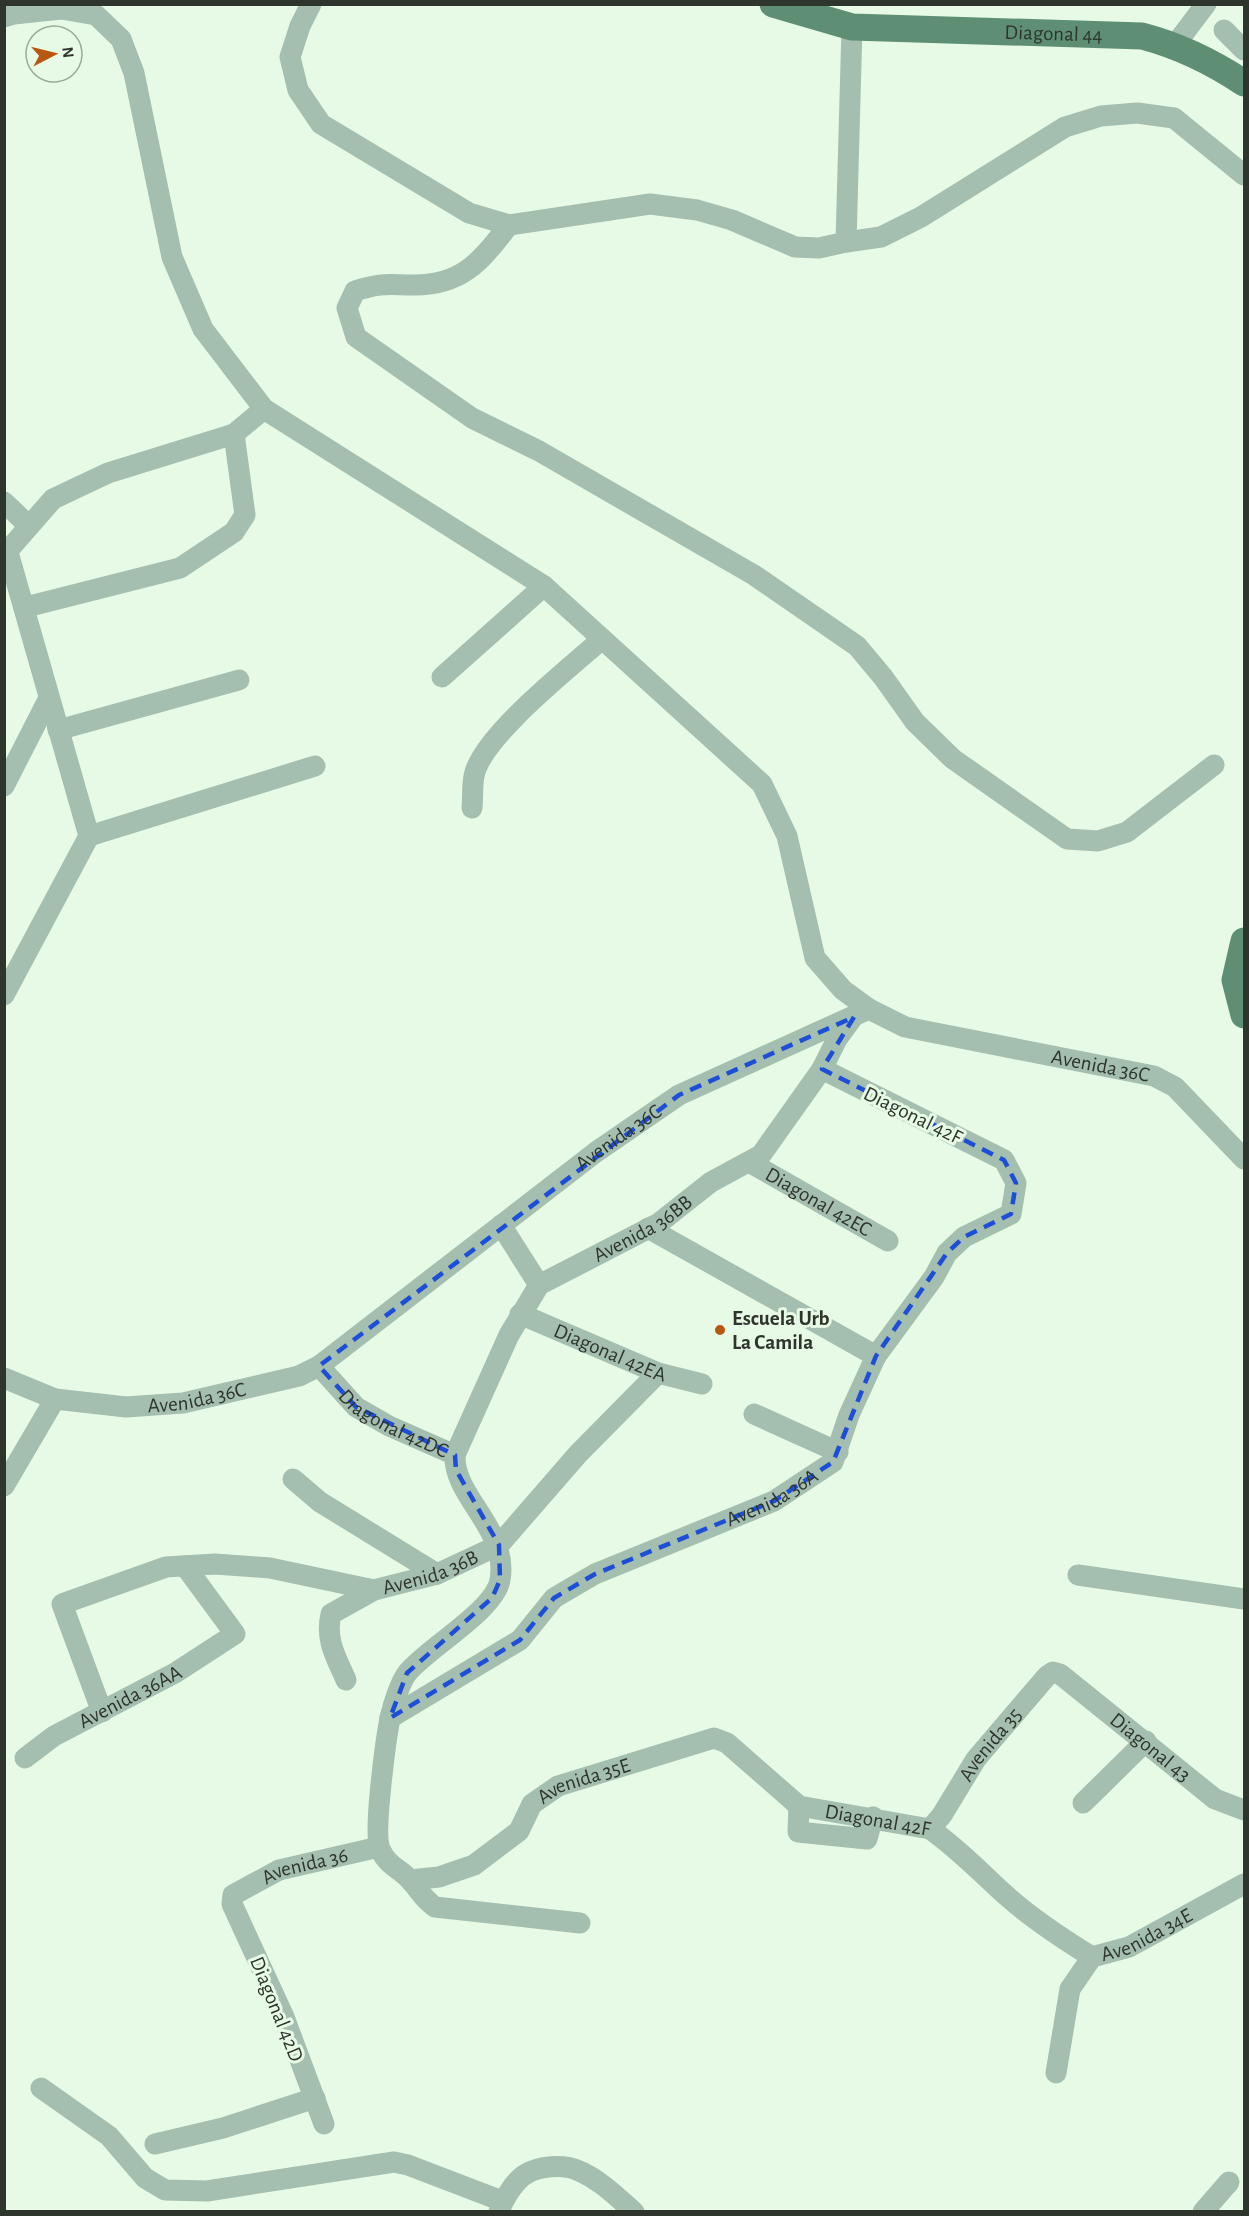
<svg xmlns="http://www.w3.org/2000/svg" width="1249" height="2216" font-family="'Alegreya Sans',sans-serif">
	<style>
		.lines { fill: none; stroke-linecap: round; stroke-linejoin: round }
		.minor { stroke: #a4beaf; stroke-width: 21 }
		.major { stroke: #5e8f75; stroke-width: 27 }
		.marked { fill: none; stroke: #1d4ed8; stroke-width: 4.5; stroke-dasharray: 12 8; stroke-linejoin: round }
		.poi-dot { fill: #b75710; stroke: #e7fae5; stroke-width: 2 }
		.labels { text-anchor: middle; stroke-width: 6; stroke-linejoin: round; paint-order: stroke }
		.street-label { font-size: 21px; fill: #2e352d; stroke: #e7fae5 }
		.poi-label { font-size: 21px; font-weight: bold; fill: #2e352d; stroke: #e7fae5; text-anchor: start }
	</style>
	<rect width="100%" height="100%" fill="#e7fae5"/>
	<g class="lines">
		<g class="minor">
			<path d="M311 4 300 26 290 57 298 90 321 124 469 213 509 225 650 204 697 210 732 220 795 247 819 248 846 242"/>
			<path d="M4 17 14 14 61 9 96 15 121 39 134 73 172 257 203 329 264 409 544 586 762 784 787 836 815 958 843 990 869 1009"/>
			<path d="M852 27 846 242 881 237 921 217 1065 127 1101 116 1137 113 1174 118 1244 175"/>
			<path d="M1224 30 1244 50"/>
			<path d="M1175 45 1206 4"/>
			<path d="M509 225C482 259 464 285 415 285 388 285 382 282 355 291L347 308 356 337 472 418 539 451 754 575 857 646 883 677 915 722 953 759 1067 839 1098 841 1127 832 1214 765"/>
			<path d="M4 502 29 526"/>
			<path d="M4 555 53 499 108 473 234 434 264 409"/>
			<path d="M26 607 180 568 234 532 245 515 234 434"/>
			<path d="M442 677 544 586"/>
			<path d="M58 730 239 680"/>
			<path d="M4 786 49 698"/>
			<path d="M472 808C473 798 472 786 474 776 481 737 571 667 602 639"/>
			<path d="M89 836 315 766"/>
			<path d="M4 995 89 836 7 549"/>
			<path id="s1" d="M749 1162 888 1241"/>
			<path d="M501 1225 539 1285"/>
			<path d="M648 1228 876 1356"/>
			<path id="s2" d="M520 1314 658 1373 702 1384"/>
			<path id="s3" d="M319 1366 356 1407 389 1426 455 1455C453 1497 509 1529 500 1580 495 1610 429 1647 408 1672 400 1682 393 1705 390 1718 386 1739 373 1833 380 1849 388 1867 400 1868 411 1881 421 1892 422 1898 435 1907L580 1923"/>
			<path id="s4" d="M4 1378 55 1399 126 1407 183 1403 299 1376 319 1366 596 1152 679 1095 869 1009 905 1027 1154 1076 1175 1087 1244 1159"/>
			<path d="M754 1414 838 1452"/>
			<path id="s5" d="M455 1455 509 1335 539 1285 659 1223 711 1182 761 1155 822 1069 837 1039 853 1017"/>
			<path d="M293 1479 320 1502 437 1574"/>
			<path d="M4 1486 55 1399"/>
			<path d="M1078 1575 1244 1599"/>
			<path d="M346 1680C336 1657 325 1640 331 1614L374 1590"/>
			<path id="s6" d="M102 1712 62 1604 166 1567 215 1564 270 1568 374 1590 437 1574 499 1545 578 1454 658 1373"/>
			<path id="s7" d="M390 1718 520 1640 554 1598 595 1574 774 1501 833 1462 849 1415 876 1356 934 1277 947 1253 964 1237 1011 1214 1016 1183 1004 1160 822 1069"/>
			<path id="s8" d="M25 1758 54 1736 175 1673 235 1634 185 1566"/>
			<path d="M1083 1803 1146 1741"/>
			<path d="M799 1806 798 1832 867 1839 873 1817"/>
			<path id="s9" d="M930 1829 942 1815 976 1759 1047 1676 1053 1672 1060 1674 1215 1799 1244 1810"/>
			<path id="s10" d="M410 1880 439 1877 474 1865 519 1831 532 1804 558 1786 714 1738 727 1743 799 1806 930 1829C959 1849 983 1875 1009 1898 1035 1921 1063 1939 1092 1957"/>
			<path id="s11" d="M1056 2073 1070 1989 1092 1957 1129 1947 1244 1884"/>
			<path d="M41 2088 109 2136 145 2178 165 2190 207 2191 394 2162 408 2165 502 2201"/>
			<path id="s12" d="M324 2124 284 2017 232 1904 233 1895 279 1870 379 1847"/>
			<path d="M155 2144 223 2128 315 2098"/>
			<path d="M499 2212C503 2200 515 2180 526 2174 539 2166 563 2164 577 2170 599 2179 616 2196 634 2212"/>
			<path d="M1203 2212 1229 2182"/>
		</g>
		<g class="major">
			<path id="s13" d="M773 4 852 27 1142 36C1180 46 1211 61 1244 83"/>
			<path d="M1244 941 1235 980 1244 1015"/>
		</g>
	</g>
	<path class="marked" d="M854 1017 822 1069 1004 1160 1016 1183 1011 1214 964 1237 947 1253 876 1356 833 1462 774 1501 595 1574 554 1598 520 1640 390 1718 407 1673 492 1598 500 1580 499 1545 456 1470 455 1455 356 1407 319 1366 679 1095Z"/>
	<circle class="poi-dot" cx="720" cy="1330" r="6"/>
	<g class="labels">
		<g class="street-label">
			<text dy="7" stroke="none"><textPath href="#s13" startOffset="284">Diagonal 44</textPath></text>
			<text dy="7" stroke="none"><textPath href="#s4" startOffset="1224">Avenida 36C</textPath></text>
			<text transform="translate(913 1115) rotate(26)" y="7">Diagonal 42F</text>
			<text dy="7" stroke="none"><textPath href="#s4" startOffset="702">Avenida 36C</textPath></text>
			<text dy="7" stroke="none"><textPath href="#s1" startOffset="80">Diagonal 42EC</textPath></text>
			<text dy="7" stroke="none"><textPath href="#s5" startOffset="308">Avenida 36BB</textPath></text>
			<text dy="7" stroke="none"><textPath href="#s2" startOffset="98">Diagonal 42EA</textPath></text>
			<text dy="7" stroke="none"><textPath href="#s4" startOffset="198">Avenida 36C</textPath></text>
			<text dy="7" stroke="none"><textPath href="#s3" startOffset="96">Diagonal 42DC</textPath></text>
			<text dy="7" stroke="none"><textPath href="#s7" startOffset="446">Avenida 36A</textPath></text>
			<text dy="7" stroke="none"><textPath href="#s6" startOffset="495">Avenida 36B</textPath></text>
			<text dy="7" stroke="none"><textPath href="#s8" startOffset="122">Avenida 36AA</textPath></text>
			<text dy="7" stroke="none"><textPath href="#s9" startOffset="104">Avenida 35</textPath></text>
			<text dy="7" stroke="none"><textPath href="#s9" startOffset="324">Diagonal 43</textPath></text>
			<text dy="7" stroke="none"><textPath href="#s10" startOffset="210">Avenida 35E</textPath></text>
			<text dy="7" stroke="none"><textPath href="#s10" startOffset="537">Diagonal 42F</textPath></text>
			<text dy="7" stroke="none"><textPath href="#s12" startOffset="326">Avenida 36</textPath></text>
			<text dy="7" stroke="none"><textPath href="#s11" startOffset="183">Avenida 34E</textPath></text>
			<text transform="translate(277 2009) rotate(68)" y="7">Diagonal 42D</text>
		</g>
		<g class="poi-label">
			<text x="732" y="1325">Escuela Urb<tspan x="732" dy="24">La Camila</tspan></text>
		</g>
	</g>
	<rect width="1249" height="2216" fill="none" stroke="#2e352d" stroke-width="12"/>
	<g transform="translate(54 54) rotate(83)"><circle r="28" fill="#e7fae5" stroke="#9dab9b" stroke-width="1.5"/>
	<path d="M0-4.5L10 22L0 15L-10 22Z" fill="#b75710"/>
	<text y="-9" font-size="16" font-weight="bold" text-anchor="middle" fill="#2e352d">N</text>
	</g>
</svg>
